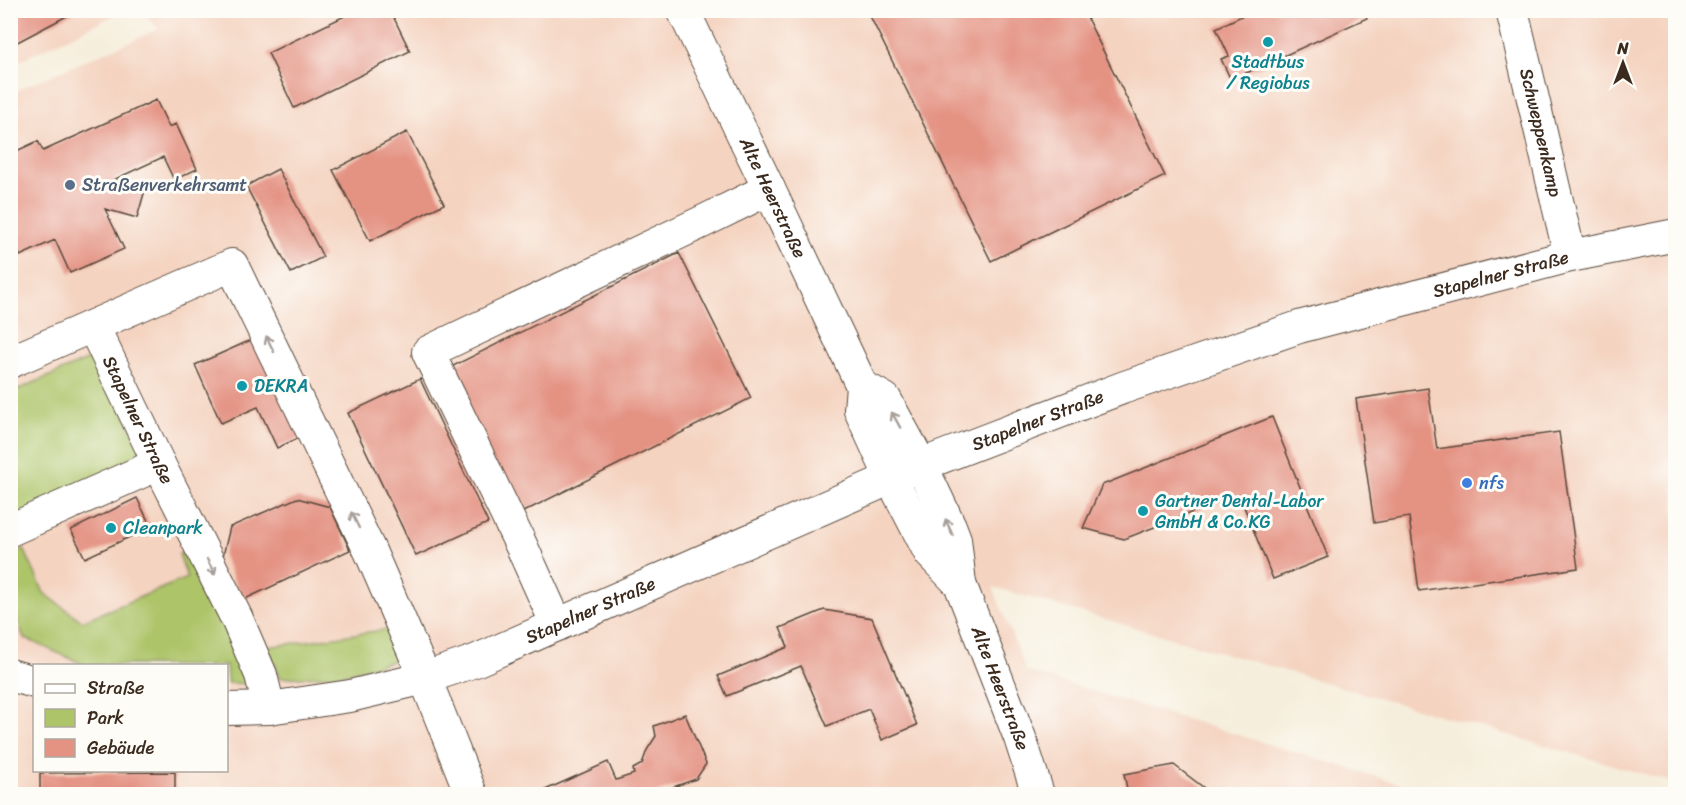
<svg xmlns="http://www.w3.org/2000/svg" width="1686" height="805" font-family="Sriracha,sans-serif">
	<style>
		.built { fill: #f4d3c0; fill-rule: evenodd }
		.green { fill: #adc469; stroke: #747744; stroke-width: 1.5 }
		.building { fill: #e49383 }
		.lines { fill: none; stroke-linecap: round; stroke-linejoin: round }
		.minor-casing { stroke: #57473a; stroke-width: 34 }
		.minor { stroke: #fff; stroke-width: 32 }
		.oneway { stroke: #a79f9a }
		.culture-dot { fill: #0f9aa8; stroke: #fdfcf7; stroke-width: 2 }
		.service-dot { fill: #5c6f8a; stroke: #fdfcf7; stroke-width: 2 }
		.shop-dot { fill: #3f7fe0; stroke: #fdfcf7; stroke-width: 2 }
		.labels { text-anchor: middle; stroke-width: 6; stroke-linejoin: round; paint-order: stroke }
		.culture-label { font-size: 18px; fill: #0d838f; stroke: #fdfcf7; text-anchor: start }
		.street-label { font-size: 18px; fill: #3b2a1e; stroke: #fdfcf7 }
		.service-label { font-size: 18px; fill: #4e5e75; stroke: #fdfcf7; text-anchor: start }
		.shop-label { font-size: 18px; fill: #366cbe; stroke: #fdfcf7; text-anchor: start }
	</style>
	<rect width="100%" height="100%" fill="#fdfcf7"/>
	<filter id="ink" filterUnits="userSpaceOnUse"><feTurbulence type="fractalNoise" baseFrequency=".0167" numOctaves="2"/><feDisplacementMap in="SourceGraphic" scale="12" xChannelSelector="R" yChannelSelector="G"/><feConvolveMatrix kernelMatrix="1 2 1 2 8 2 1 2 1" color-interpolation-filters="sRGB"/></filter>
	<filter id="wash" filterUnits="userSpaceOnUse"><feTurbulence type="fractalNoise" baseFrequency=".008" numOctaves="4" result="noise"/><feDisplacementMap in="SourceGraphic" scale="24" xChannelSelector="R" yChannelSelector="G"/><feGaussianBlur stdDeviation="1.35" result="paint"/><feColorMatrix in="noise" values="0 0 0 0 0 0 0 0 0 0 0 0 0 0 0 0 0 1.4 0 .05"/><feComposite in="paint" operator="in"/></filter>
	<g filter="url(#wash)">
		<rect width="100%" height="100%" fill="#f6eedc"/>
		<path class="built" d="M11 11H123L11 65Z
			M141 11H1675V783L993 587 1026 671 1434 794H11L10 93 159 29ZM34 666H226V770H34Z"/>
		<path class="green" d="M96 356 147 460 11 519 10 393Z
			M24 549 44 593 82 621 187 578 179 554 192 550 249 684 227 683 226 666 85 665 24 638 11 603V552Z
			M389 629 401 659 341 675 281 678 267 647Z"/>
		<g id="blocks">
			<path class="building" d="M10 10H78L10 46Z
				M357 10H390L410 51 294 108 268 53Z
				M867 10H1083L1165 176 991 261Z
				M1254 10H1363L1367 18 1231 80 1221 59 1229 56 1216 28Z
				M156 100 169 127 176 124 197 169 174 180 163 157 113 180 145 190 137 218 105 209 124 249 70 273 55 240 20 256 17 249 10 251V154L38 141 43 151Z
				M407 132 444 204 370 241 333 170Z
				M278 169 323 257 291 273 246 186Z
				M679 253 751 398 519 514 447 369Z
				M258 337 303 436 277 448 258 407 221 423 195 365Z
				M420 379 488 523 416 556 348 413Z
				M1428 388 1437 449 1559 432 1578 568 1419 591 1409 517 1374 523 1356 399Z
				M1272 417 1328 557 1273 579 1239 494 1124 539 1083 528 1102 485Z
				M137 498 151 527 85 558 71 530Z
				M297 498 330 507 350 550 243 600 223 556 230 527Z
				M824 610 872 618 917 725 882 740 869 709 827 726 801 666 727 696 718 676 788 647 780 628Z
				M685 714 706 764 696 779 653 794H544L543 791 608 762 616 780 634 774 633 769 642 764 647 750 656 736 654 726Z
				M1174 765 1212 794H1128L1124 774Z
				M175 772V794H40V773Z"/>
		</g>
	</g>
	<g filter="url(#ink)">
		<use href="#blocks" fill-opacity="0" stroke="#57473a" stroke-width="1.5"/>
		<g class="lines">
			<defs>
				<g id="minor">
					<path id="s1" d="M683 10 769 189 862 386 860 410 891 478 930 553 960 584"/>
					<path id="s2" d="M1512 10 1570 256"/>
					<path id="s3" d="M93 326 159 464 237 619 261 675 269 708"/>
					<path d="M10 362 232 265 370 551 425 678 471 794"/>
					<path id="s4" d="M862 386 885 399 921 465 950 526 955 539 960 584 1020 738 1038 794"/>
					<path d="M10 530 159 464"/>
					<path d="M557 625 522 547 428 352 702 222 769 189"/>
					<path d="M10 675 34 682"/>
					<path id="s5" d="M226 709 269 708 350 696 425 678 475 661 921 465 1122 388 1299 327 1570 256 1676 235"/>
				</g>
			</defs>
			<use href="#minor" class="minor-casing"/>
			<use href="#minor" class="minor"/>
		</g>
		<defs><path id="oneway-shaft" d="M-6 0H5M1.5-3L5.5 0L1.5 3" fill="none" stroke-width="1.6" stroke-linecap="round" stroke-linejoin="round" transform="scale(1.5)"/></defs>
		<g class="oneway">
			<use href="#oneway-shaft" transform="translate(270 344) rotate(-116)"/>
			<use href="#oneway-shaft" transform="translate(896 420) rotate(-119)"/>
			<use href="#oneway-shaft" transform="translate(355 520) rotate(-116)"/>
			<use href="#oneway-shaft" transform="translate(949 527) rotate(-114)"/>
			<use href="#oneway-shaft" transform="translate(211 567) rotate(63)"/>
		</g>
	</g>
	<g class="culture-dot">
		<circle cx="1268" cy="42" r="6"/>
		<circle cx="242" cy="386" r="6"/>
		<circle cx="1143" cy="511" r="6"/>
		<circle cx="111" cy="528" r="6"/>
	</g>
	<circle class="service-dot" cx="70" cy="185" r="6"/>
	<circle class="shop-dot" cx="1467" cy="483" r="6"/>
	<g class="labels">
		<g class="culture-label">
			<text x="1268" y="68" text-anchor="middle">Stadtbus<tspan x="1268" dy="21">/ Regiobus</tspan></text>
			<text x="254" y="392">DEKRA</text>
			<text x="1155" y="507">Gartner Dental-Labor<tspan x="1155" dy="21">GmbH &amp; Co.KG</tspan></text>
			<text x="123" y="534">Cleanpark</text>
		</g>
		<g class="street-label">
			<text dy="6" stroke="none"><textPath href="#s2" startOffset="126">Schweppenkamp</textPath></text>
			<text dy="6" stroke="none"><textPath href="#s1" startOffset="208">Alte Heerstraße</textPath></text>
			<text dy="6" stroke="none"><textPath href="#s5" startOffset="1353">Stapelner Straße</textPath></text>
			<text dy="6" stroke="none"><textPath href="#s3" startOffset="104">Stapelner Straße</textPath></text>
			<text dy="6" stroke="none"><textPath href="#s5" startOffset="867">Stapelner Straße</textPath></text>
			<text dy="6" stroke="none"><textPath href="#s5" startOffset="381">Stapelner Straße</textPath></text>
			<text dy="6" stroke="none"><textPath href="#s4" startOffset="340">Alte Heerstraße</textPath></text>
		</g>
		<g class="service-label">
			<text x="82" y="191">Straßenverkehrsamt</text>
		</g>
		<g class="shop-label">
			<text x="1479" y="489">nfs</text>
		</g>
	</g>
	<rect width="1686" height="805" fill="none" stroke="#fdfcf7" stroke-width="36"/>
	<rect x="33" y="664" width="195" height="108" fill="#fdfcf7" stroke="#afa8a0" stroke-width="1.5"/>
	<rect x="45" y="684" width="30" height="9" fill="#ffffff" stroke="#afa8a0" stroke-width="1.5"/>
	<text x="87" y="694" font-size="18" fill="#3b2a1e">Straße</text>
	<rect x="45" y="709" width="30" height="18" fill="#adc469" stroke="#afa8a0" stroke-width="1.5"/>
	<text x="87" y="724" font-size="18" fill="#3b2a1e">Park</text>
	<rect x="45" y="739" width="30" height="18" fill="#e49383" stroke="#afa8a0" stroke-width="1.5"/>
	<text x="87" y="754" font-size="18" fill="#3b2a1e">Gebäude</text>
	<g transform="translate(1623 63)" stroke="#fdfcf7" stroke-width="4.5" paint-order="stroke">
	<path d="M0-4.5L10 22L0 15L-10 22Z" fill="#3b2a1e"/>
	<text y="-9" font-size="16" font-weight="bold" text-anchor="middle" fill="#3b2a1e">N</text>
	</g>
</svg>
